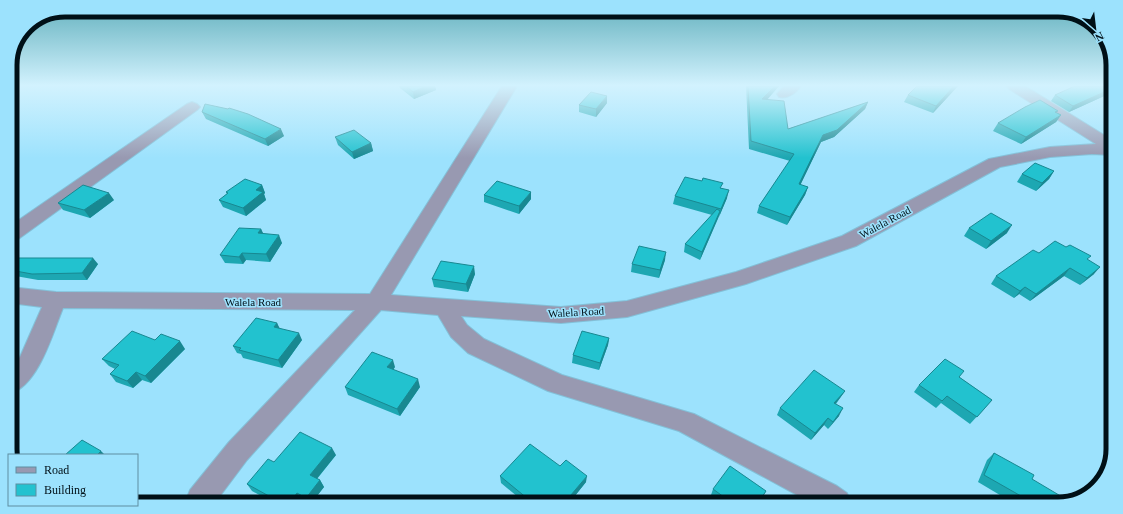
<svg xmlns="http://www.w3.org/2000/svg" width="1123" height="514" font-family="'Times New Roman',serif">
  <style>
    .lines { fill: none; stroke-linecap: round; stroke-linejoin: round }
    .minor-casing { stroke: #83c0d8; stroke-width: 2 }
    .minor { fill: #9899b1; fill-rule: evenodd }
    .wall { fill: #1da7b2 }
    .shaded-wall { fill: #188891 }
    .building { fill: #22c2cf; stroke: #188891 }
    .labels { text-anchor: middle; stroke-width: 3; stroke-linejoin: round; paint-order: stroke }
    .street-label { font-size: 11px; fill: #001017; stroke: #9ce2fd }
    .rim { fill: none; stroke: #001017; stroke-width: 5 }
  </style>
  <rect width="100%" height="100%" fill="#9ce2fd"/>
  <g class="lines">
    <!-- minor casing -->
    <g class="minor-casing">
      <path id="minor" d="M 502,86 L 517,86 L 391,295 L 561,307 L 627,301 L 736,272 L 842,236 L 989,159 L 1050,147 L 1096,144 L 1009,89 L 1007,86 L 1025,86 L 1112,140 L 1112,155 L 1092,154 L 1050,157 L 1000,167 L 856,246 L 746,284 L 627,317 L 561,323 L 461,316 L 467,325 L 484,339 L 562,375 L 694,414 L 837,486 L 847,493 L 851,503 L 812,503 L 679,431 L 548,391 L 468,353 L 451,337 L 438,315 L 381,310 L 247,460 L 217,500 L 186,500 L 190,490 L 229,442 L 355,310 L 63,308 C 52,335 39,384 10,394 L 10,368 L 20,357 L 42,307 L 10,303 L 10,287 L 56,292 L 370,294 Z
        M 784,86 L 801,86 C 795,94 788,99 779,97 L 777,94 Z
        M 192,102 L 197,104 L 200,107 L 197,110 L 17,240 L 10,242 L 10,226 L 187,104 Z"/>
    </g>
    <!-- minor -->
    <use href="#minor" class="minor"/>
  </g>
  <!-- wall -->
  <path class="wall" d="M 399,86 L 435,86 L 436,90 L 414,99 L 400,88 Z
    M 746,86 L 779,86 L 767,100 L 788,129 L 868,102 L 865,109 L 834,137 L 821,142 L 800,185 L 808,187 L 805,195 L 787,225 L 757,213 L 759,206 L 790,161 L 749,149 Z
    M 958,86 L 933,113 L 904,102 L 908,95 Z
    M 1113,86 L 1113,92 L 1069,112 L 1051,101 L 1055,95 Z
    M 607,103 L 596,117 L 579,112 L 579,105 Z
    M 202,112 L 284,136 L 268,146 L 206,119 Z
    M 1057,113 L 1061,115 L 1056,122 L 1021,144 L 993,131 L 998,123 Z
    M 335,137 L 371,143 L 373,151 L 354,159 L 338,145 Z
    M 1054,171 L 1049,179 L 1036,191 L 1017,182 L 1022,174 Z
    M 262,185 L 265,193 L 264,194 L 266,200 L 246,216 L 223,207 L 219,200 L 227,194 L 226,192 Z
    M 722,188 L 727,198 L 700,260 L 684,252 L 685,244 L 712,215 L 673,204 L 675,196 Z
    M 484,195 L 531,199 L 519,214 L 484,202 Z
    M 114,200 L 90,218 L 63,210 L 58,203 Z
    M 969,228 L 1007,233 L 986,249 L 964,236 Z
    M 261,229 L 263,234 L 282,243 L 270,262 L 246,260 L 243,264 L 225,263 L 220,255 Z
    M 1039,253 L 1088,260 L 1094,274 L 1080,285 L 1064,276 L 1030,301 L 1019,294 L 1014,298 L 991,284 L 996,276 Z
    M 10,258 L 98,264 L 87,280 L 38,280 L 10,275 Z
    M 665,260 L 659,278 L 631,272 L 632,264 Z
    M 475,274 L 468,292 L 434,287 L 432,279 Z
    M 277,323 L 279,328 L 302,340 L 282,368 L 243,358 L 241,354 L 237,353 L 233,346 Z
    M 609,338 L 608,345 L 599,370 L 572,363 L 573,355 Z
    M 155,340 L 185,349 L 151,383 L 142,380 L 133,388 L 116,382 L 110,374 L 115,369 L 109,366 L 102,359 Z
    M 395,367 L 393,370 L 420,387 L 400,416 L 348,395 L 345,387 Z
    M 959,377 L 992,400 L 970,424 L 941,403 L 936,408 L 914,392 L 919,385 Z
    M 845,391 L 840,398 L 836,404 L 839,416 L 828,429 L 824,425 L 811,440 L 777,415 L 780,408 Z
    M 994,453 L 1032,479 L 1058,504 L 1015,504 L 978,482 L 987,460 Z
    M 336,455 L 317,479 L 320,480 L 324,487 L 313,501 L 302,501 L 301,500 L 301,501 L 270,501 L 252,491 L 247,484 L 274,462 Z
    M 560,466 L 586,482 L 570,502 L 524,502 L 501,483 L 500,476 Z
    M 713,489 L 766,491 L 759,503 L 720,503 L 711,495 Z"/>
  <!-- shaded-wall -->
  <path class="shaded-wall" d="M 426,86 L 435,86 L 436,90 L 414,99 L 413,92 Z
    M 775,86 L 779,86 L 761,106 L 762,99 Z
    M 954,86 L 958,86 L 933,113 L 936,106 Z
    M 1113,88 L 1113,92 L 1069,112 L 1073,106 Z
    M 607,96 L 607,103 L 596,117 L 596,109 Z
    M 868,102 L 865,109 L 834,137 L 821,142 L 797,192 L 799,184 L 823,135 Z
    M 1061,115 L 1056,122 L 1021,144 L 1026,137 Z
    M 281,129 L 284,136 L 268,146 L 265,139 Z
    M 371,143 L 373,151 L 354,159 L 352,152 Z
    M 1054,171 L 1049,179 L 1036,191 L 1042,183 Z
    M 262,185 L 265,193 L 264,194 L 266,200 L 246,216 L 243,208 L 256,190 Z
    M 808,187 L 805,195 L 787,225 L 790,217 Z
    M 729,190 L 727,198 L 719,217 L 721,209 Z
    M 531,192 L 531,199 L 519,214 L 519,206 Z
    M 109,193 L 114,200 L 90,218 L 84,210 Z
    M 720,211 L 718,218 L 700,260 L 702,252 Z
    M 1012,225 L 1007,233 L 986,249 L 991,241 Z
    M 261,229 L 265,237 L 258,233 Z
    M 279,235 L 282,243 L 270,262 L 266,254 Z
    M 666,252 L 665,260 L 659,278 L 660,270 Z
    M 242,253 L 246,260 L 243,264 L 239,257 Z
    M 93,258 L 98,264 L 87,280 L 82,273 Z
    M 474,266 L 475,274 L 468,292 L 466,284 Z
    M 1100,267 L 1094,274 L 1080,285 L 1087,278 Z
    M 1070,268 L 1064,276 L 1030,301 L 1036,294 Z
    M 1025,287 L 1019,294 L 1014,298 L 1020,291 Z
    M 277,323 L 281,331 L 274,327 Z
    M 299,333 L 302,340 L 282,368 L 278,360 Z
    M 609,338 L 608,345 L 599,370 L 600,363 Z
    M 180,341 L 185,349 L 151,383 L 145,376 Z
    M 393,360 L 395,367 L 389,375 L 387,367 Z
    M 136,372 L 142,380 L 133,388 L 127,381 Z
    M 418,379 L 420,387 L 400,416 L 397,409 Z
    M 845,391 L 840,398 L 830,410 L 834,403 Z
    M 843,408 L 839,416 L 828,429 Z
    M 828,418 L 824,425 L 811,440 L 815,433 Z
    M 332,448 L 336,455 L 314,482 L 310,475 Z
    M 101,451 L 105,455 L 97,455 Z
    M 587,476 L 586,482 L 570,502 L 565,502 Z
    M 320,480 L 324,487 L 313,501 L 307,501 L 306,498 Z
    M 766,491 L 759,503 L 758,503 Z
    M 297,493 L 301,500 L 301,501 L 291,501 Z"/>
  <!-- building -->
  <path class="building" d="M 406,86 L 426,86 L 413,92 Z
    M 748,86 L 775,86 L 762,99 L 784,101 L 788,129 L 868,102 L 837,130 L 823,135 L 799,184 L 808,187 L 790,217 L 759,206 L 794,154 L 751,141 Z
    M 917,86 L 954,86 L 936,106 L 908,95 Z
    M 1075,86 L 1113,86 L 1113,88 L 1073,106 L 1055,95 Z
    M 591,92 L 607,96 L 596,109 L 579,105 Z
    M 1040,100 L 1058,111 L 1055,112 L 1061,115 L 1026,137 L 998,123 L 1025,107 Z
    M 205,104 L 228,109 L 229,108 L 248,114 L 281,129 L 265,139 L 202,112 Z
    M 354,130 L 371,143 L 352,152 L 335,137 Z
    M 1035,163 L 1054,171 L 1042,183 L 1022,174 Z
    M 685,177 L 702,181 L 703,178 L 723,183 L 720,188 L 729,190 L 721,209 L 675,196 Z
    M 245,179 L 262,185 L 256,190 L 263,192 L 243,208 L 219,200 L 228,193 L 226,192 Z
    M 497,181 L 531,192 L 519,206 L 484,195 Z
    M 83,185 L 109,193 L 84,210 L 58,203 Z
    M 717,209 L 720,211 L 702,252 L 685,244 Z
    M 991,213 L 1012,225 L 991,241 L 969,228 Z
    M 239,228 L 261,229 L 258,233 L 279,235 L 266,254 L 242,253 L 239,257 L 220,255 Z
    M 1055,241 L 1066,247 L 1070,245 L 1091,256 L 1087,259 L 1100,267 L 1087,278 L 1070,268 L 1036,294 L 1025,287 L 1020,291 L 996,276 L 1033,250 L 1039,253 Z
    M 639,246 L 666,252 L 660,270 L 632,264 Z
    M 10,258 L 93,258 L 82,273 L 32,274 L 10,270 Z
    M 441,261 L 474,266 L 466,284 L 432,279 Z
    M 256,318 L 277,323 L 274,327 L 299,333 L 278,360 L 239,350 L 241,348 L 233,346 Z
    M 132,331 L 155,340 L 161,334 L 180,341 L 145,376 L 136,372 L 127,381 L 110,374 L 119,365 L 102,359 Z
    M 582,331 L 609,338 L 600,363 L 573,355 Z
    M 372,352 L 393,360 L 387,367 L 418,379 L 397,409 L 345,387 Z
    M 945,359 L 964,371 L 959,377 L 992,400 L 977,417 L 947,396 L 942,401 L 919,385 Z
    M 814,370 L 845,391 L 834,403 L 843,408 L 833,422 L 828,418 L 815,433 L 780,408 Z
    M 300,432 L 332,448 L 310,475 L 320,480 L 306,498 L 297,493 L 291,501 L 278,501 L 247,484 L 268,459 L 274,462 Z
    M 82,440 L 101,451 L 97,455 L 65,455 Z
    M 530,444 L 560,466 L 566,460 L 587,476 L 565,502 L 526,502 L 528,499 L 500,476 Z
    M 994,453 L 1034,475 L 1032,479 L 1069,501 L 1058,504 L 1035,504 L 984,475 Z
    M 730,466 L 766,491 L 758,503 L 732,503 L 713,489 Z"/>
  <!-- sky -->
  <linearGradient id="sky" x2="0" y2="1"><stop stop-color="#60afbc"/><stop offset="0.54" stop-color="#d2f2fe"/><stop offset="1" stop-color="#d2f2fe" stop-opacity="0"/></linearGradient>
  <rect width="1123" height="158" fill="url(#sky)"/>
  <g class="labels">
    <!-- street labels -->
    <g class="street-label">
      <text transform="translate(885 222) rotate(-28)" y="4">Walela Road</text>
      <text x="253" y="306">Walela Road</text>
      <text transform="translate(576 312) rotate(-3)" y="4">Walela Road</text>
    </g>
  </g>
  <!-- crop -->
  <path d="M0 0H1123V514H0ZM65 17H1058A48 48 0 0 1 1106 65V449A48 48 0 0 1 1058 497H65A48 48 0 0 1 17 449V65A48 48 0 0 1 65 17Z" fill="#9ce2fd" fill-rule="evenodd"/>
  <path class="rim" d="M65 17H1058A48 48 0 0 1 1106 65V449A48 48 0 0 1 1058 497H65A48 48 0 0 1 17 449V65A48 48 0 0 1 65 17Z"/>
  <!-- legend -->
  <rect x="8" y="454" width="130" height="52" fill="#9ce2fd" stroke="#5e8ea1"/>
  <rect x="16" y="467" width="20" height="6" fill="#9899b1" stroke="#5e8ea1"/>
  <text x="44" y="474" font-size="12" fill="#001017">Road</text>
  <rect x="16" y="484" width="20" height="12" fill="#22c2cf" stroke="#5e8ea1"/>
  <text x="44" y="494" font-size="12" fill="#001017">Building</text>
  <!-- north arrow -->
  <g transform="translate(1095 28) rotate(152)" stroke="#9ce2fd" stroke-width="3" paint-order="stroke">
  <path d="M0-3L7 15L0 10L-7 15Z" fill="#001017"/>
  <text y="-6" font-size="11" font-weight="bold" text-anchor="middle" fill="#001017">N</text>
  </g>
</svg>
